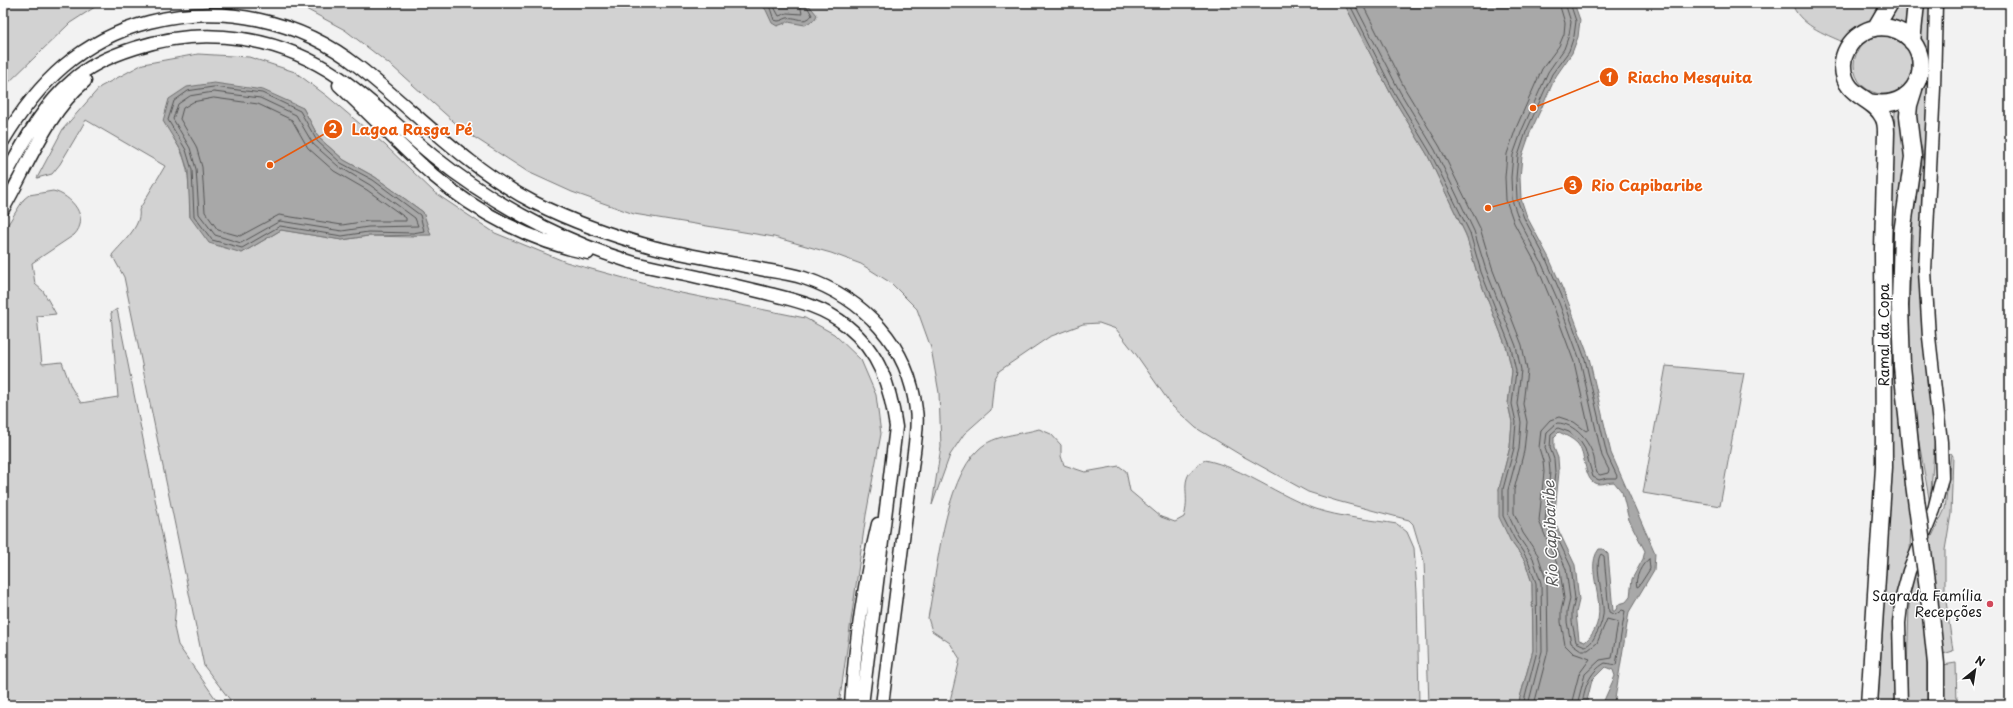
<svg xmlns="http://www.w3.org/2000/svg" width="2013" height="708" font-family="'Playpen Sans',sans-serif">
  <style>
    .green { fill: #d2d2d2; stroke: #777; fill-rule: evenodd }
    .water { fill: #a8a8a8; stroke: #707070; fill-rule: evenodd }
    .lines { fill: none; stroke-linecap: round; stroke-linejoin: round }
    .shore { stroke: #545454; stroke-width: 1 }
    .minor-casing { stroke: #1c1c1c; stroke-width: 15 }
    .major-casing { stroke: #1c1c1c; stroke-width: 19 }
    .minor { stroke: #fff; stroke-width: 12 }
    .major { stroke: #fff; stroke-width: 16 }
    .major-bridge-casing { stroke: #1c1c1c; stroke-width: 19; stroke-linecap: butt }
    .major-bridge { stroke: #fff; stroke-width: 16 }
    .poi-dot { fill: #d1495b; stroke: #fff; stroke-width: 1.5 }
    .labels { text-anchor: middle; stroke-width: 3; stroke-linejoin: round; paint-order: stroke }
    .street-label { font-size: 14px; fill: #1c1c1c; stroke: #fff }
    .poi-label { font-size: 14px; fill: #1c1c1c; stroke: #fff; text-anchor: end }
    .water-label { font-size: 15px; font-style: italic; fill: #5b5b5b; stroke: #fff }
    .leader { fill: none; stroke: #e8590c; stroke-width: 1.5 }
    .callout-dot { fill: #e8590c; stroke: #fff; stroke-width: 1.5 }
    .mark-label { font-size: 12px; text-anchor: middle; font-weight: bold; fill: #fff }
    .callout-label { font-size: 15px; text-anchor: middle; font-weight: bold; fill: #e8590c; stroke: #fff; stroke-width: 3; stroke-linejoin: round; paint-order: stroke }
  </style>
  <rect width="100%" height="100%" fill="#f2f2f2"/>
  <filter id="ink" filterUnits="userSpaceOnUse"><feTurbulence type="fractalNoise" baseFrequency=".025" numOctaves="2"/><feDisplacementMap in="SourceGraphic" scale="8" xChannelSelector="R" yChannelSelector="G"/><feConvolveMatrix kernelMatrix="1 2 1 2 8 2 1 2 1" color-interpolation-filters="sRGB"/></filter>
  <g filter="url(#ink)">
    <!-- green -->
    <path class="green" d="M 3,3 L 101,3 L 70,23 L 4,87 Z
      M 289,3 L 1344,3 L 1392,96 L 1427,154 L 1466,235 L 1477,273 L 1507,349 L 1512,371 L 1508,404 L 1512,422 L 1510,447 L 1499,489 L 1510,540 L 1525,561 L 1532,583 L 1533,650 L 1518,705 L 1429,705 L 1424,561 L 1413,524 L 1409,520 L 1337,501 L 1308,492 L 1239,454 L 1196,428 L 1172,406 L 1135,353 L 1116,329 L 1099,323 L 1083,324 L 1049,337 L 999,371 L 994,380 L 991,410 L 964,434 L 950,455 L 932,505 L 941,447 L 939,393 L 931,348 L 917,309 L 891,283 L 861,264 L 831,253 L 774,237 L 634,214 L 572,192 L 528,172 L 463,130 L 393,67 L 345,30 L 306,9 Z
      M 1792,3 L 1885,3 L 1878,17 L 1870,20 L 1843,42 C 1825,34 1798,24 1792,3 Z
      M 1900,3 L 1907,3 L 1905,26 L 1889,19 Z
      M 1920,3 L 1933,3 L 1926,177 L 1936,421 L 1929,519 L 1929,498 L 1911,398 L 1909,315 L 1913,217 L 1923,154 L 1915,123 L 1916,40 Z
      M1854 65a29 29 0 1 1 58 0a29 29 0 1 1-58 0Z
      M 198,54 L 249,57 L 295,72 L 327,96 L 385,145 L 435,193 L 495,233 L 566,262 L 671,291 L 805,318 L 834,334 L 861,360 L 876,395 L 881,434 L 866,515 L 839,705 L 234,705 L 204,666 L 124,277 L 112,255 C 122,243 142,226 139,210 L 165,166 L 86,120 L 60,164 L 52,174 L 37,178 L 63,129 L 100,87 L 143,64 ZM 303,108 L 319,138 L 344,160 L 375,177 L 423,212 L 413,237 L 368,236 L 342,240 L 281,230 L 242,253 L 190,217 C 189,188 191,164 174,139 Z
      M 1899,108 L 1907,141 L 1902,192 L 1911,512 L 1910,557 L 1895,610 L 1894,705 L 1878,705 L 1887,545 L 1892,394 L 1891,195 L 1895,112 Z
      M 53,191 C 71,195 91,218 74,235 L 32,263 L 35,284 L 43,291 L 56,314 L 37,316 L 42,364 L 62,362 L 71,387 L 81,403 L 118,397 L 111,313 L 117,309 L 176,604 L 174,627 L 178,645 L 220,705 L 13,705 L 3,702 L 3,232 L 24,199 L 29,195 Z
      M 1666,366 L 1744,373 L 1720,506 L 1643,493 Z
      M 1039,429 L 1051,434 L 1061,445 L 1061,456 L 1064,465 L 1085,472 L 1119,466 L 1126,471 L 1130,491 L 1161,517 L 1175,522 L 1184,517 C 1192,490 1174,478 1205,460 C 1244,468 1278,496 1316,509 C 1338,517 1373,520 1397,524 L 1407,532 L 1414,548 L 1417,592 L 1419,705 L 949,705 L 960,659 L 950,643 L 932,631 L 928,618 C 937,572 944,481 979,449 C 995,434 1019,435 1039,429 Z
      M 1951,453 L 1953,456 L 1951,514 L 1945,550 L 1945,594 L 1953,651 L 1940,655 L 1936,589 L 1927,584 L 1927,705 L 1906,705 L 1909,607 L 1913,576 L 1945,509 Z
      M 1956,663 L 1957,705 L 1943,705 L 1943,665 Z"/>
    <!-- water -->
    <path class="water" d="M 760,3 L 807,3 L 817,15 L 815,19 L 805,25 L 788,22 L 777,26 L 772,23 L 766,10 Z
      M 1344,3 L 1574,3 L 1580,20 L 1578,37 L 1572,53 L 1556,76 L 1530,133 L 1522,156 L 1520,178 L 1521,199 L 1527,217 L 1549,258 L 1567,299 L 1589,358 L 1611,453 L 1655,553 L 1654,570 L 1629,612 L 1614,705 L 1602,705 L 1615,676 L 1613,670 L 1605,667 L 1592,680 L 1586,705 L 1518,705 L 1533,650 L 1532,583 L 1525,561 L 1510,540 L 1499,517 L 1499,489 L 1510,447 L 1512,422 L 1508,404 L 1512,371 L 1507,349 L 1477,273 L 1466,235 L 1427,154 L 1392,96 ZM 1559,432 C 1565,435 1572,438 1577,443 C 1587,454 1583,484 1599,484 C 1604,484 1609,482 1614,482 L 1622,492 L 1629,520 L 1645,551 L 1643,559 L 1632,579 L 1630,597 L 1626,602 L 1619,604 L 1615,611 L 1613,611 L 1608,554 L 1603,549 L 1599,549 C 1581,572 1617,614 1585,642 L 1579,640 L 1576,613 L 1579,600 L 1575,565 L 1554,521 L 1559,472 L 1558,458 L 1554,448 L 1554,437 Z
      M 214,83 L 263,90 L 303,108 L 319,138 L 344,160 L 375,177 L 423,212 L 431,235 L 368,236 L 342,240 L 281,230 L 242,253 L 209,243 L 190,217 L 188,171 L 182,152 L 163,121 L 169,99 L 187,87 Z"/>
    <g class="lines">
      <!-- shore -->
      <path class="shore" d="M 764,3 L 770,8 L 774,20 L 778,21 C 781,21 784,19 787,18 C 797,16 805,25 812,15 L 805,3
        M 772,3 L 779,16 L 787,13 L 802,14 L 800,3
        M 1349,3 L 1395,94 L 1430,152 L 1470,233 L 1481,272 L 1511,348 L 1516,371 L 1512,404 L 1516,422 L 1514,448 L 1503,489 L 1503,516 L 1514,538 L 1528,560 L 1536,583 L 1537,651 L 1523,705
        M 1354,3 L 1400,92 L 1435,150 L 1474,231 L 1486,270 L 1516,346 L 1521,370 L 1517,404 L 1521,422 L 1519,449 L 1508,490 L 1508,514 L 1518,536 L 1533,558 L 1541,583 L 1542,651 L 1528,705
        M 1362,3 L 1405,89 L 1440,147 L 1480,228 L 1492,268 L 1522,345 L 1527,370 L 1523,404 L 1527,422 L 1524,451 L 1514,490 L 1514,513 L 1523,533 L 1538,555 L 1547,583 L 1548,651 L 1534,705
        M 1559,3 L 1565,23 L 1564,34 L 1559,46 L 1542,69 L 1516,128 L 1507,154 L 1505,177 L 1506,200 L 1514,223 L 1536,264 L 1553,305 L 1574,362 L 1589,429 L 1586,431 L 1574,422 L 1559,417 L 1550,420 L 1541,430 L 1539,448 L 1543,461 L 1544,472 L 1539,521 L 1560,571 L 1564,598 L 1561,611 L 1561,622 L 1565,645 L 1573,653 L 1590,659 L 1579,674 L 1571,705
        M 1565,3 L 1571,22 L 1569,35 L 1564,49 L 1548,72 L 1522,130 L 1513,155 L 1511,177 L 1512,200 L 1519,220 L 1541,262 L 1559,303 L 1580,360 L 1602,456 L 1609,470 L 1608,473 L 1600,475 L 1597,473 C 1595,468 1595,463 1594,458 C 1590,442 1575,423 1557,423 L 1547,432 L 1545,448 L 1549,460 L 1550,472 L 1545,522 L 1566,569 L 1570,599 L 1567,612 L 1567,622 L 1571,643 L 1581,650 L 1588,650 L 1597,643 L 1607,619 L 1618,622 L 1612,658 L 1600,660 L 1585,674 L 1577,705
        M 1570,3 L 1576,21 L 1574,36 L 1569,51 L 1552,74 L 1526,132 L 1518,156 L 1516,178 L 1517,199 L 1524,218 L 1546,259 L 1564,301 L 1585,359 L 1607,455 L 1617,476 L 1616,478 L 1607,478 L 1599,480 L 1593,477 L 1585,449 L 1580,441 L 1569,432 L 1558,428 L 1551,434 L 1550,448 L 1554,459 L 1555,472 L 1550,522 L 1571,567 L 1575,599 L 1572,612 L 1572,622 L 1576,642 L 1585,646 C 1590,645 1593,640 1595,636 C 1599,630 1602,622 1603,615 C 1605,601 1593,564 1601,554 L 1604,556 L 1609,612 L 1615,615 L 1622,610 L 1625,611 L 1616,665 L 1605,663 C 1589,672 1584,689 1582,705
        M 214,87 L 262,93 L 300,111 L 317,141 L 341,163 L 373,180 L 420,215 L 424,231 L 413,233 L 368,232 L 342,236 L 280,226 L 242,248 L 212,240 L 194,216 L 192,170 L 186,150 L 168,120 L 174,101 L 188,91 Z
        M 214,92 L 260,98 L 296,115 L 313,144 L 338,166 L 370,185 L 415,218 L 418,226 L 368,227 L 342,231 L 280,221 L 241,243 L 215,235 L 199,214 L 196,169 L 190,148 L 173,119 L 178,104 L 190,96 Z
        M 214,98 L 258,104 L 292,120 L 308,148 L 334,171 L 367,190 L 406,218 L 406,221 L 368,221 L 342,225 L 279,215 L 240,236 L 218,230 L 205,212 L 202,167 L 196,146 L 180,119 L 183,108 L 193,102 Z
        M 1649,559 L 1650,569 L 1639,586 L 1637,587 C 1634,579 1642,563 1649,559 Z"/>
      <!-- minor casing -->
      <g class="minor-casing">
        <path id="minor" d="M 339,85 C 371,115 401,147 434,176 C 477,213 533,242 588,253
          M 3,141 C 38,82 81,40 149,22 C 222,3 300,20 359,67 C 418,114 467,168 535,203 C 573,222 613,236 653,247 C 690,256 728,262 765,270 C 778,272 792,274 804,278 C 864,298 909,346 916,410 C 918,421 916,433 915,444 L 882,705
          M 3,180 C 23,145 40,108 72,81 C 89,65 113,55 135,48 C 205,25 279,36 340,78 C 373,101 401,130 433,156 C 468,184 504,207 544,227 C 572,241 602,253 631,262 C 647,267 664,269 680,273 C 708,279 737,286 766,293 C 794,300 823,306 847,326 C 880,353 890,386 896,427 L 862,705
          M 3,209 C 28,166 46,114 85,81
          M 851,705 C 855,644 864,583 878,524
          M 1901,705 L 1899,623 L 1902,597 L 1909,571 L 1934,510 L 1942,478 L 1941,442 L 1929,337 L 1925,271 L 1934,88 L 1936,3"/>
      </g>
      <!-- major casing -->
      <g class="major-casing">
        <path id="major" d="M 1876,27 L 1890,3
          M 1912,42 L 1916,3
          M 1869,102 C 1926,115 1940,40 1890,28 C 1880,26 1869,28 1861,34 C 1850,41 1842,54 1843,67 C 1844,98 1873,96 1883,117 C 1886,122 1886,127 1886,132 L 1883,249 L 1884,467 L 1869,705
          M 1914,484 L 1902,366 L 1900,306 L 1902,233 L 1913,157 L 1908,116 L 1909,105 L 1914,89
          M 1929,596 L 1936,664 L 1936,705"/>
      </g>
      <!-- minor -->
      <use href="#minor" class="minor"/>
      <!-- major -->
      <use href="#major" class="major"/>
      <!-- major-bridge casing -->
      <g class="major-bridge-casing">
        <path id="major-bridge" d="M 1914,484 L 1929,596"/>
      </g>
      <!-- major-bridge -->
      <use href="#major-bridge" class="major-bridge"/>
    </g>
  </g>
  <!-- markers -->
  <circle class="poi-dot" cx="1990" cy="604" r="4"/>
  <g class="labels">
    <!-- street labels -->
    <g class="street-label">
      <text transform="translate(1884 335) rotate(-90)" y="5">Ramal da Copa</text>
    </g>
    <!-- poi labels -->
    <g class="poi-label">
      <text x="1982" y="601">Sagrada Família<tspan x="1982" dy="16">Recepções</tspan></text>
    </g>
    <!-- water labels -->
    <g class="water-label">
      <text transform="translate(1551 534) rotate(-92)" y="5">Rio Capibaribe</text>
    </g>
  </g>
  <!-- callouts -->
  <path class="leader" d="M1533 108L1609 77M270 165L333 129M1488 208L1573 185"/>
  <g class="callout-dot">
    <circle cx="1533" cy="108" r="4"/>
    <circle cx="270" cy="165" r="4"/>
    <circle cx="1488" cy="208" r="4"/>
    <circle cx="1609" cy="77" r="10"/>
    <circle cx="333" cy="129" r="10"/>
    <circle cx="1573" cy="185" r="10"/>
  </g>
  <g class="mark-label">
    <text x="1609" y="82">1</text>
    <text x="333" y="133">2</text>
    <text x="1573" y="190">3</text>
  </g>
  <g class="callout-label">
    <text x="1690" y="83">Riacho Mesquita</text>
    <text x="412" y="135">Lagoa Rasga Pé</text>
    <text x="1647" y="191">Rio Capibaribe</text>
  </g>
  <!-- margin -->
  <rect width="2013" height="708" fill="none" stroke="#fff" stroke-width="16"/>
  <rect x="8" y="8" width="1997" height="692" fill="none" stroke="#1c1c1c" stroke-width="1.5" filter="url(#ink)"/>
  <!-- north arrow -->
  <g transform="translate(1975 670) rotate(30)" stroke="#ffffff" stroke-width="3" paint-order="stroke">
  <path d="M0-3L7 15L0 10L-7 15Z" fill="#1c1c1c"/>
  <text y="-6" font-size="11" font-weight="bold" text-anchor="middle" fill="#1c1c1c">N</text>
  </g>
</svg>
